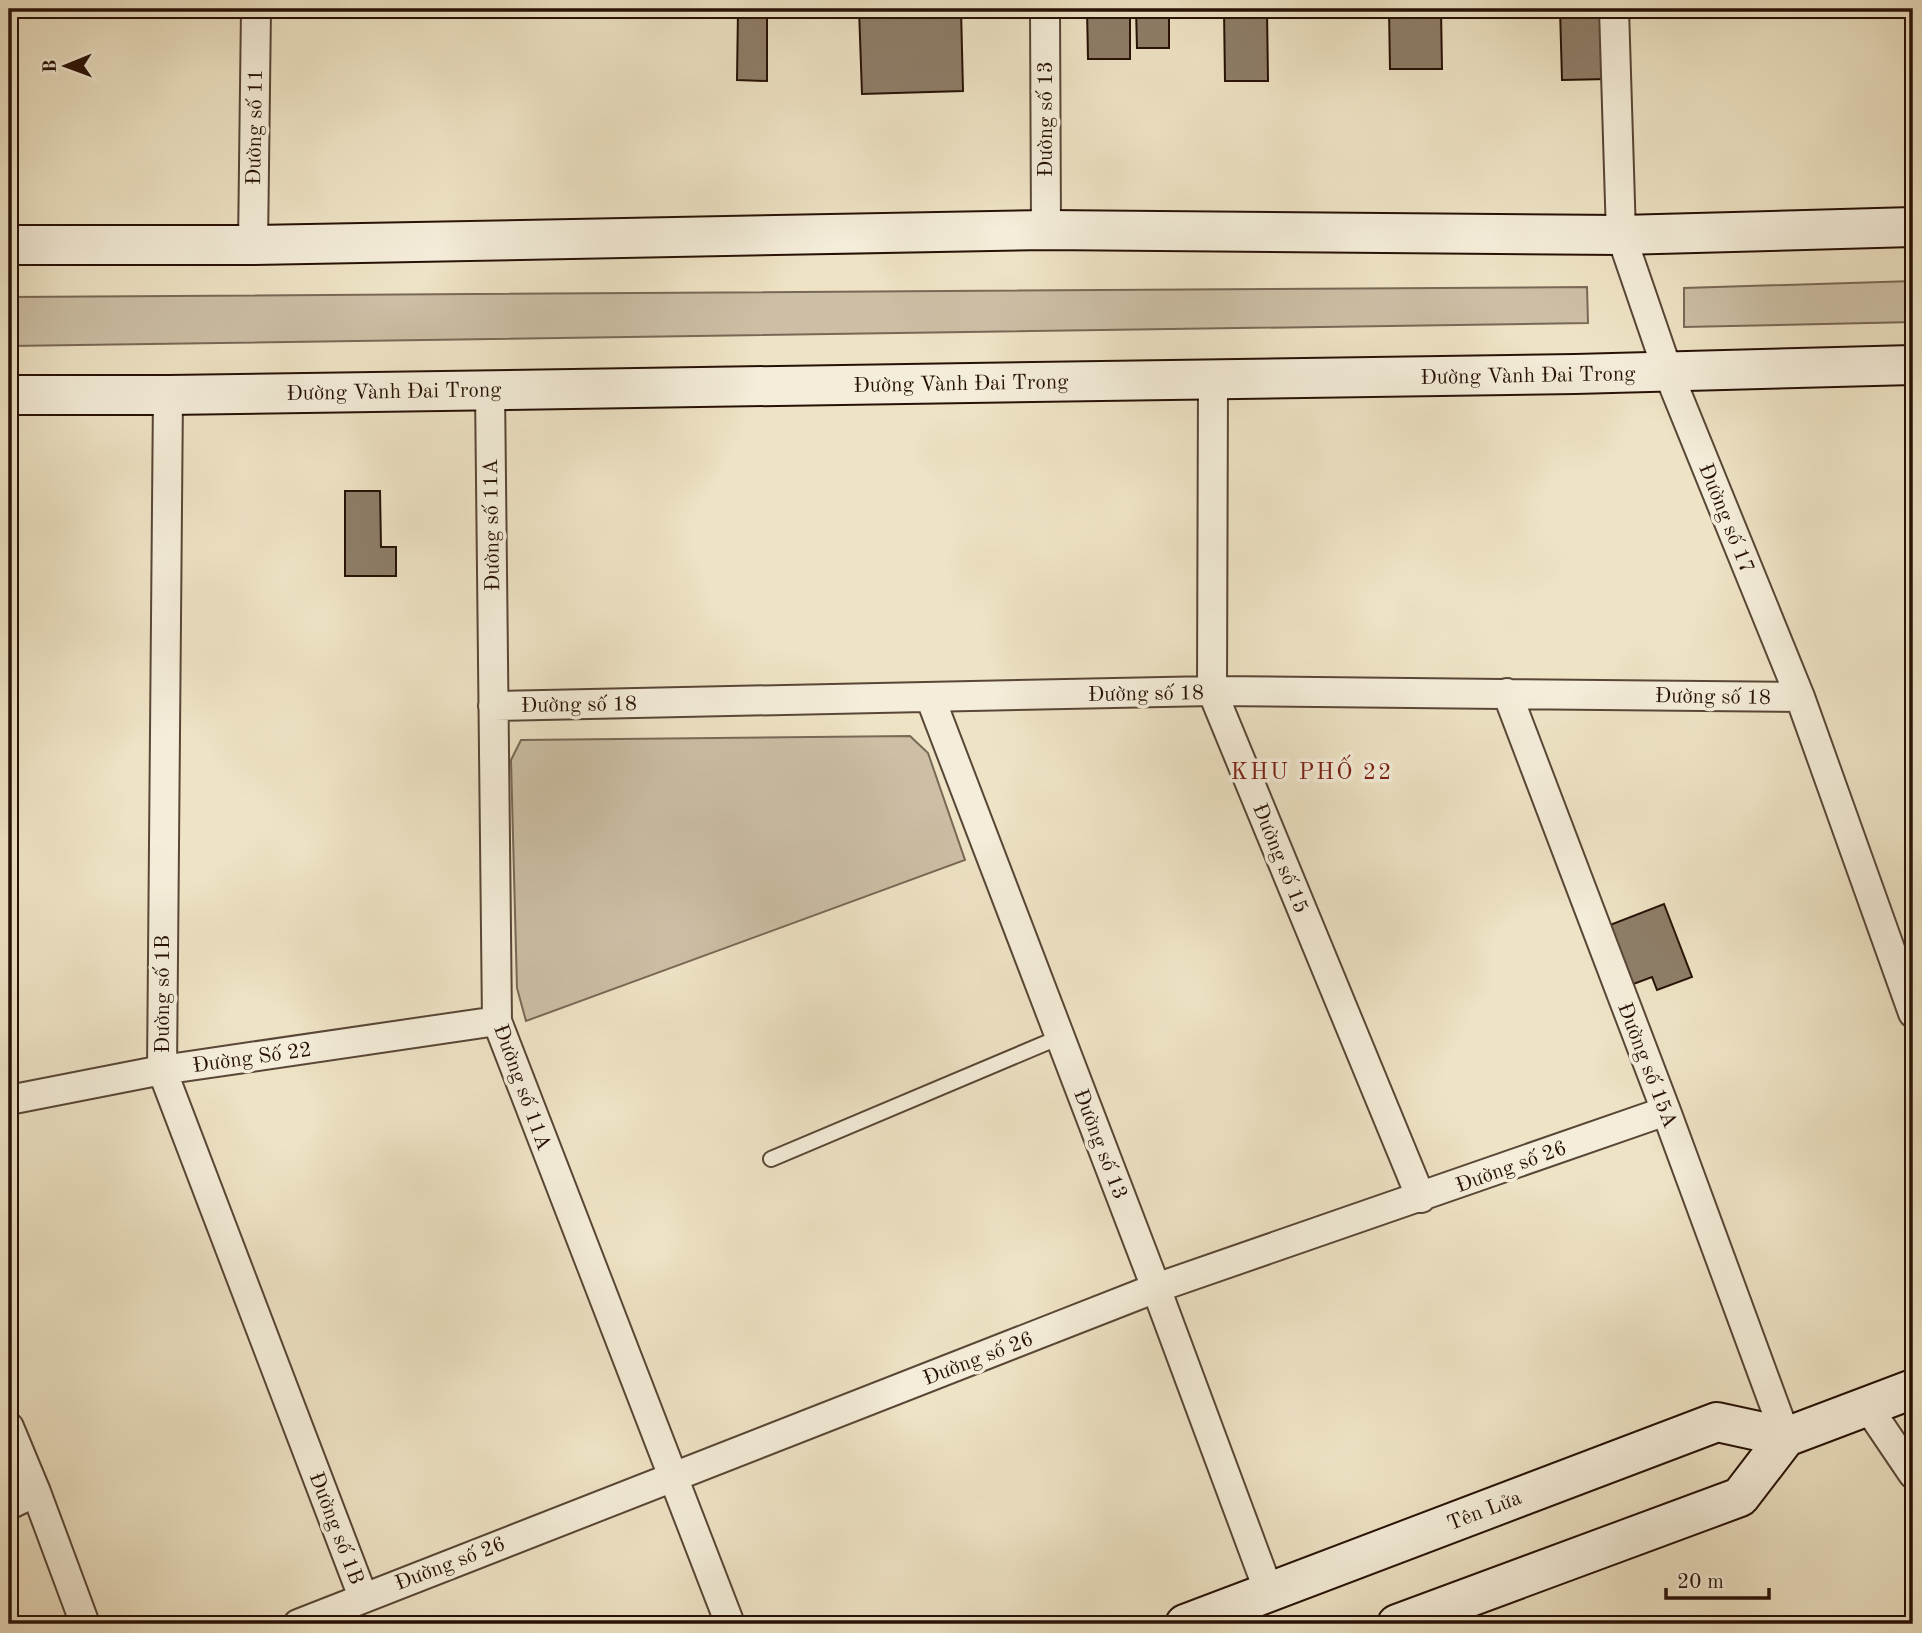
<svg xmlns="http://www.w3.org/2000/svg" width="1922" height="1633" font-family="'Old Standard TT',serif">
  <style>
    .green { fill: #ccbfa5; stroke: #7a6856; stroke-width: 2 }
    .building { fill: #8e7e69; stroke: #271106; stroke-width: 2 }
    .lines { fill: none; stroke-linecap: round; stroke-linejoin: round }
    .lane-casing { stroke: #594636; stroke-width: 18 }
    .street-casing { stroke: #594636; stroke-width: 32 }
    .secondary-casing { stroke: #271106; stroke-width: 42 }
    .lane { stroke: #f4edd9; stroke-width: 14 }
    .street { stroke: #f4edd9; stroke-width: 28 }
    .secondary { stroke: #f4edd9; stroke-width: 38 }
    .labels { text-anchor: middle; stroke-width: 7; stroke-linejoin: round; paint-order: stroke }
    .street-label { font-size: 21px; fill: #271106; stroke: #f4edd9 }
    .neighbourhood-label { font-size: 23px; letter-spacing: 2px; fill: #7a1f14; stroke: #f4edd9 }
  </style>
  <rect width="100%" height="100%" fill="#eee3c5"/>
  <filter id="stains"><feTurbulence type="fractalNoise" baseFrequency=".00286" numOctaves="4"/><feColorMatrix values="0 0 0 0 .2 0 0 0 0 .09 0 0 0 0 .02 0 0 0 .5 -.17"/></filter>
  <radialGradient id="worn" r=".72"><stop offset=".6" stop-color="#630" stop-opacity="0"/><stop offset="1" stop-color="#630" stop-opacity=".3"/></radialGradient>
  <!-- green -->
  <path class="green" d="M 1913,281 L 1913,322 L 1684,327 L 1684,288 Z
    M 1587,287 L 1588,323 L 9,346 L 9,297 Z
    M 910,736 L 928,753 L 965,860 L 526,1021 L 517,988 L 511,760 L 521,740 Z"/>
  <!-- building -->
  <path class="building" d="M 738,9 L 767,9 L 767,81 L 737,80 Z
    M 859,9 L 961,9 L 963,91 L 862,94 Z
    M 1087,9 L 1130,9 L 1130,59 L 1088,59 Z
    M 1136,9 L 1169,9 L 1169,48 L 1137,48 Z
    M 1224,9 L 1267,9 L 1268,81 L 1225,81 Z
    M 1389,9 L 1441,9 L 1442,69 L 1390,69 Z
    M 1560,9 L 1608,9 L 1609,79 L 1562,80 Z
    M 345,491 L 380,491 L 381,547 L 396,547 L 396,576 L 345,576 Z
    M 1664,904 L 1692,977 L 1657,990 L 1652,977 L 1620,989 L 1597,930 Z"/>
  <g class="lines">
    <!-- lane casing -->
    <g class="lane-casing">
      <path id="lane" d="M 771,1159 L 1060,1037"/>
    </g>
    <!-- street casing -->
    <g class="street-casing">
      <path id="street" d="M 1045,9 L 1046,230
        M 1614,9 L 1621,235 L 1668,372 L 1800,697 L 1913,1013
        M 253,245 L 256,9
        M 1213,379 L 1212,691 L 1421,1198
        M 490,390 L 497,1021 L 730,1624
        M 168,395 L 162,1070 L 363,1597
        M 1507,693 L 1666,1111 L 1786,1437
        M 930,697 L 1156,1288 L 1269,1592
        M 493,706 L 1212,691 L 1800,697
        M 9,1100 L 162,1070 L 497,1021
        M 1867,1406 L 1913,1474
        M 9,1427 L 36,1492 L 85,1624
        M 9,1505 L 36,1492
        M 298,1624 L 1156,1288 L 1666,1111"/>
    </g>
    <!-- secondary casing -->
    <g class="secondary-casing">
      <path id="secondary" d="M 9,245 L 253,245 L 1046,230 L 1621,235 L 1913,227
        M 9,395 L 168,395 L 1575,374 L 1913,365
        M 1185,1624 L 1717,1422 L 1786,1437
        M 1397,1624 L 1740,1497 L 1786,1437 L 1913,1389"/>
    </g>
    <!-- lane -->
    <use href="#lane" class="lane"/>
    <!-- street -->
    <use href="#street" class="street"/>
    <!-- secondary -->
    <use href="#secondary" class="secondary"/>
  </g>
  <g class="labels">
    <!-- street labels -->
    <g class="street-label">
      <text transform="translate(1045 119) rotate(-90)" y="7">Đường số 13</text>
      <text transform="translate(254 127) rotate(-89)" y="7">Đường số 11</text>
      <text transform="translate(1528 375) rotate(-1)" y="7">Đường Vành Đai Trong</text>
      <text transform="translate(961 383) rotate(-1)" y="7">Đường Vành Đai Trong</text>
      <text transform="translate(394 391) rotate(-1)" y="7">Đường Vành Đai Trong</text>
      <text transform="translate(1727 518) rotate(68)" y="7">Đường số 17</text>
      <text transform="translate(491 525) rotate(-91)" y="7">Đường số 11A</text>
      <text transform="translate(1146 693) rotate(-1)" y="7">Đường số 18</text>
      <text transform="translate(1713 696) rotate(1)" y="7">Đường số 18</text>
      <text transform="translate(579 704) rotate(-1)" y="7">Đường số 18</text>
      <text transform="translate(1281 858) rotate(68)" y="7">Đường số 15</text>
      <text transform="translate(162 994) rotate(-90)" y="7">Đường số 1B</text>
      <text transform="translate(252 1057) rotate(-8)" y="7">Đường Số 22</text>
      <text transform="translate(1648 1065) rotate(69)" y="7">Đường số 15A</text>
      <text transform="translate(523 1087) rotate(70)" y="7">Đường số 11A</text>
      <text transform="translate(1101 1144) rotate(69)" y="7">Đường số 13</text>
      <text transform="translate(1511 1166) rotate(-20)" y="7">Đường số 26</text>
      <text transform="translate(978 1358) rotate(-21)" y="7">Đường số 26</text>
      <text transform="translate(1484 1510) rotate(-21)" y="7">Tên Lửa</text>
      <text transform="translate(337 1528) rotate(69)" y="7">Đường số 1B</text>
      <text transform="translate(450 1563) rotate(-21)" y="7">Đường số 26</text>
    </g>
    <!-- neighbourhood labels -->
    <g class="neighbourhood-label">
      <text x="1312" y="779">KHU PHỐ 22</text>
    </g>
  </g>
  <!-- margin -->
  <rect width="1922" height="1633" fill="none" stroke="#eee3c5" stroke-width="35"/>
  <rect x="10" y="10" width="1901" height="1612" fill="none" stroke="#271106" stroke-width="3.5"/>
  <rect x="18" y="18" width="1887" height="1598" fill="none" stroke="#271106" stroke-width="2"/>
  <!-- north arrow -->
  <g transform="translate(66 66) rotate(269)" stroke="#f4edd9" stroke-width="5" paint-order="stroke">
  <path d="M0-5L12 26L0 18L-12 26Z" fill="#271106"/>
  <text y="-10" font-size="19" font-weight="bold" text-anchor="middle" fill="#271106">B</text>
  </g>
  <!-- scale -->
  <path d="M1666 1588v10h103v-10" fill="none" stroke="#271106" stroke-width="3.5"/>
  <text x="1677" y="1588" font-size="21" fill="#271106" stroke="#f4edd9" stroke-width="5" paint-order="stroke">20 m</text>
  <rect width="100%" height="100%" filter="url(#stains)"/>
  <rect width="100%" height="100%" fill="url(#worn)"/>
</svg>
